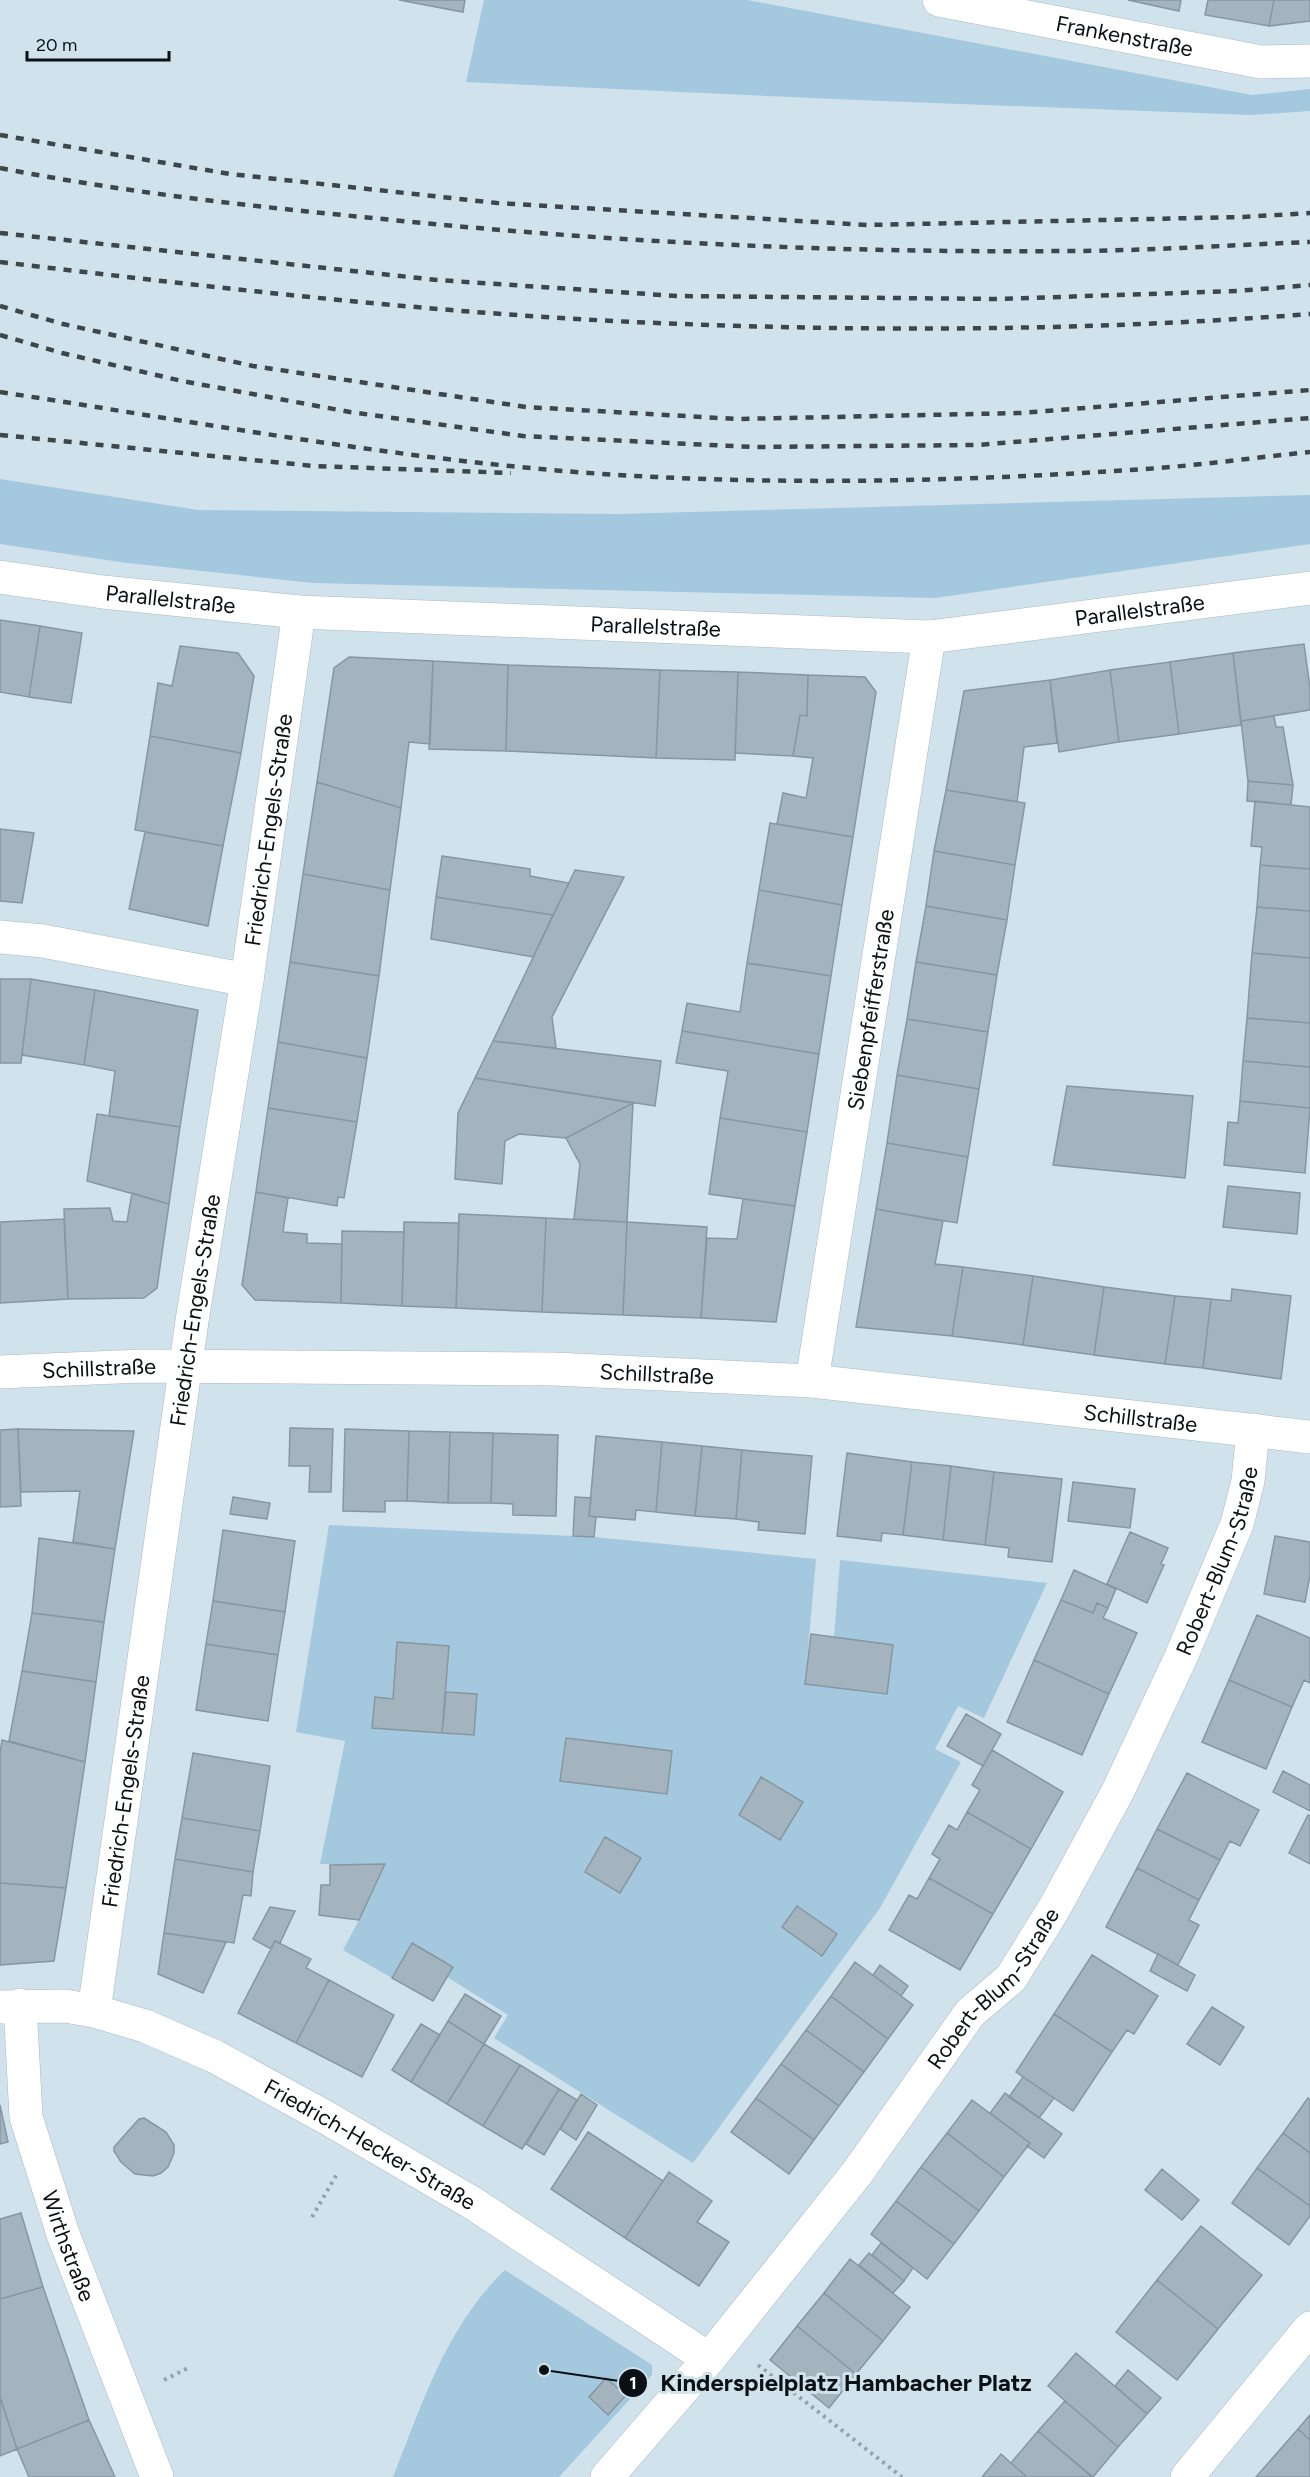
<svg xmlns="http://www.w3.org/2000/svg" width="1310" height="2477" font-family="Figtree,sans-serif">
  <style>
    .green { fill: #a4c8dd }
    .building { fill: #a3b4be; stroke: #8797a1; stroke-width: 1.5 }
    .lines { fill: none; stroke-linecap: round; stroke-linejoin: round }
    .street-casing { stroke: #a8b9c3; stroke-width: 34 }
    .path { stroke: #94a3ab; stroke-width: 4; stroke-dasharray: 3 4.5; stroke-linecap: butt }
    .street { stroke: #fff; stroke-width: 33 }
    .rail { stroke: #3d464b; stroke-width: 4.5; stroke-dasharray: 8 8; stroke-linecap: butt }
    .labels { text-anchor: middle; stroke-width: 6; stroke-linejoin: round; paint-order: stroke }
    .street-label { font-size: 22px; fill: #0a1014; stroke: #d0e2ec }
    .leader { fill: none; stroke: #0a1014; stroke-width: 2 }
    .callout-dot { fill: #0a1014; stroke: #d0e2ec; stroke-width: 2 }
    .mark-label { font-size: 18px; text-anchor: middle; font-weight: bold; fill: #fff }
    .callout-label { font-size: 24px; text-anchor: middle; font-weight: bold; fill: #0a1014; stroke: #d0e2ec; stroke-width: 6; stroke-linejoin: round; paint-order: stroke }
  </style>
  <rect width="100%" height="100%" fill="#d0e2ec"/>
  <!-- green -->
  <path class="green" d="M 484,0 L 747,0 L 1252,95 L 1310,89 L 1310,111 L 1251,115 L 857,100 L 466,82 Z
    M 0,479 L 198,510 L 619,514 L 1310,495 L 1310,544 L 935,598 L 313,583 L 127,563 L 0,544 Z
    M 329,1525 L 594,1537 L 816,1559 L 805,1684 L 887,1694 L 893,1645 L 834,1637 L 840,1560 L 1047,1583 L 984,1718 L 958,1706 L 935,1749 L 961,1762 L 880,1908 L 693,2163 L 494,2038 L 508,2015 L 447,1977 L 453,1966 L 412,1944 L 392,1978 L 343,1950 L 359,1920 L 385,1864 L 320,1864 L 345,1741 L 296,1732 Z
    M 505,2270 L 652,2365 L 652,2375 L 559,2477 L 393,2477 C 422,2404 447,2325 505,2270 Z"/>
  <!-- building -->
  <path class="building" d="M 399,0 L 465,0 L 463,12 Z
    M 1128,0 L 1181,0 L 1179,11 Z
    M 1208,0 L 1274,0 L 1269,26 L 1205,15 Z
    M 1274,0 L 1310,0 L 1310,21 L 1269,26 Z
    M 0,620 L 40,626 L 29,697 L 0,692 Z
    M 40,626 L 82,633 L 71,703 L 29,697 Z
    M 1304,644 L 1310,688 L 1310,710 L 1241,721 L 1233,653 Z
    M 180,646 L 238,653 L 254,676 L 241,753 L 150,736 L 158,683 L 172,686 Z
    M 1233,653 L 1241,725 L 1179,734 L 1170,662 Z
    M 349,657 L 433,661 L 430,744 L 409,742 L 401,808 L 317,782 L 334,668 Z
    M 433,661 L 508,665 L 506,751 L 429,749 Z
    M 1170,662 L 1179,734 L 1119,742 L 1110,670 Z
    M 508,665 L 660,670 L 656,758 L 506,751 Z
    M 660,670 L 738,672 L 735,760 L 656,758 Z
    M 1110,670 L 1119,742 L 1059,752 L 1050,680 Z
    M 738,672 L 808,675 L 807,716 L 800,715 L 793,756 L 735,753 Z
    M 808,675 L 865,677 L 876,692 L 853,837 L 777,824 L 783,793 L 806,798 L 813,758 L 793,756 L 800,715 L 807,716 Z
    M 1050,680 L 1057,743 L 1024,747 L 1017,802 L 946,790 L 964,691 Z
    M 1274,716 L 1276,727 L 1283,727 L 1293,785 L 1248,781 L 1241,721 Z
    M 150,736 L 241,753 L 223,846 L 135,830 Z
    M 1248,781 L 1293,785 L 1291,805 L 1247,801 Z
    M 317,782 L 401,808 L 390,890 L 303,874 Z
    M 946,790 L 1025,803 L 1015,865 L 934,851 Z
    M 1255,801 L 1310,807 L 1310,869 L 1260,865 L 1262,847 L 1251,846 Z
    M 770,823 L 853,837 L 842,905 L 759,890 Z
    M 0,829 L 34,833 L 22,903 L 0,901 Z
    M 145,832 L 223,846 L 208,926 L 129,909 Z
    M 934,851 L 1015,865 L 1007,920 L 926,906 Z
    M 442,856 L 530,869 L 530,876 L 569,883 L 553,915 L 436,897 Z
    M 1260,865 L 1310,869 L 1310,911 L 1257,907 Z
    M 575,870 L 624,877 L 552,1017 L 556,1048 L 493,1041 Z
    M 303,874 L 390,890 L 379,976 L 290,962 Z
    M 759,890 L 842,905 L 831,976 L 747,963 Z
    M 436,897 L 553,915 L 533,957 L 431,939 Z
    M 926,906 L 1007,920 L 997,975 L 916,962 Z
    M 1257,907 L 1310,911 L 1310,958 L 1252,953 Z
    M 1252,953 L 1310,958 L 1310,1023 L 1247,1018 Z
    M 290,962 L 379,976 L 367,1058 L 278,1042 Z
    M 916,962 L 997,975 L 988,1032 L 907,1019 Z
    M 747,963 L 831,976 L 819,1054 L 682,1031 L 687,1003 L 740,1012 Z
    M 0,979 L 31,979 L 21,1063 L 0,1063 Z
    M 31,979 L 95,990 L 84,1065 L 22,1055 Z
    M 95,990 L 198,1010 L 180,1127 L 109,1116 L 115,1071 L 84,1065 Z
    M 1247,1018 L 1310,1023 L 1310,1067 L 1243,1061 Z
    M 907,1019 L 988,1032 L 979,1089 L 897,1075 Z
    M 682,1031 L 819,1054 L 807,1132 L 720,1118 L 728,1071 L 676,1063 Z
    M 493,1041 L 661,1061 L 655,1106 L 475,1078 Z
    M 278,1042 L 367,1058 L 357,1122 L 268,1108 Z
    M 1243,1061 L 1310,1067 L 1310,1108 L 1240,1101 Z
    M 897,1075 L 979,1089 L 968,1157 L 887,1143 Z
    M 475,1078 L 633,1103 L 566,1138 L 519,1134 L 505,1141 L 502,1184 L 455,1179 L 458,1113 Z
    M 1067,1086 L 1193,1096 L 1185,1178 L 1053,1165 Z
    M 1240,1101 L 1310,1108 L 1305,1173 L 1224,1165 L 1228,1122 L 1238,1123 Z
    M 633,1103 L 627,1222 L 574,1219 L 580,1164 L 566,1138 Z
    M 268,1108 L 357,1122 L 344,1198 L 338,1197 L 337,1206 L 256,1192 Z
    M 97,1114 L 180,1127 L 169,1204 L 87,1181 Z
    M 720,1118 L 807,1132 L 795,1206 L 709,1194 Z
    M 887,1143 L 968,1157 L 957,1223 L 876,1209 Z
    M 1228,1186 L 1300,1193 L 1297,1234 L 1223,1227 Z
    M 256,1192 L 288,1198 L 283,1232 L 307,1234 L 307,1243 L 342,1244 L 341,1303 L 255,1300 L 242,1285 Z
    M 132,1193 L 169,1204 L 157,1288 L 144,1298 L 68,1299 L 64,1209 L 110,1208 L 113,1221 L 127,1222 Z
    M 743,1199 L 795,1206 L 776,1322 L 701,1318 L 707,1238 L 737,1239 Z
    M 876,1209 L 943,1221 L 935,1264 L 963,1267 L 952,1336 L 856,1327 Z
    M 459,1214 L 546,1218 L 542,1312 L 456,1308 Z
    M 546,1218 L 627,1222 L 623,1315 L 542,1312 Z
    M 64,1219 L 68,1299 L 0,1303 L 0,1222 Z
    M 404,1222 L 459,1223 L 456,1308 L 402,1306 Z
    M 627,1222 L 707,1227 L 701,1318 L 623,1315 Z
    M 342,1231 L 404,1232 L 402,1306 L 341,1303 Z
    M 963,1267 L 1033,1276 L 1023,1345 L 952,1336 Z
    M 1033,1276 L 1104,1287 L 1094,1355 L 1023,1345 Z
    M 1104,1287 L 1175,1296 L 1165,1364 L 1094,1355 Z
    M 1232,1289 L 1291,1296 L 1281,1379 L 1203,1368 L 1211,1299 L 1231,1301 Z
    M 1175,1296 L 1211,1299 L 1203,1368 L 1165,1364 Z
    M 290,1428 L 333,1429 L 331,1492 L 309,1492 L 310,1466 L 289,1466 Z
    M 18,1429 L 21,1506 L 0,1507 L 0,1430 Z
    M 18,1429 L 134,1431 L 115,1549 L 73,1542 L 80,1491 L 21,1492 Z
    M 345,1429 L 409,1431 L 407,1501 L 385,1501 L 385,1512 L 343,1511 Z
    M 409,1431 L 450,1432 L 448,1503 L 407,1501 Z
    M 450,1432 L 493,1433 L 491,1503 L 448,1503 Z
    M 493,1433 L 558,1435 L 556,1516 L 513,1515 L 513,1504 L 491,1503 Z
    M 596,1436 L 662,1442 L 656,1512 L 636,1510 L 635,1520 L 589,1516 Z
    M 662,1442 L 702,1446 L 695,1516 L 656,1512 Z
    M 702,1446 L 742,1450 L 736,1519 L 695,1516 Z
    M 742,1450 L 812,1456 L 805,1534 L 758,1530 L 759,1522 L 736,1519 Z
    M 847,1453 L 912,1462 L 903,1535 L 882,1533 L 881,1541 L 837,1536 Z
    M 912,1462 L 951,1466 L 943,1540 L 903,1535 Z
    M 951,1466 L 994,1472 L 985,1545 L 943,1540 Z
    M 994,1472 L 1062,1479 L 1052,1562 L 1008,1557 L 1009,1548 L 985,1545 Z
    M 1073,1482 L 1135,1489 L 1130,1528 L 1068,1521 Z
    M 233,1497 L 270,1503 L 267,1519 L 230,1514 Z
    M 575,1497 L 591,1498 L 589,1516 L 596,1517 L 594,1537 L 573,1536 Z
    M 223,1530 L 295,1541 L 285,1612 L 213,1601 Z
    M 1130,1532 L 1168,1548 L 1161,1564 L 1164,1565 L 1147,1603 L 1107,1584 Z
    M 1275,1536 L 1310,1542 L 1310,1575 L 1305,1602 L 1264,1594 Z
    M 39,1538 L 115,1549 L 104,1622 L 32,1613 Z
    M 1074,1570 L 1116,1589 L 1108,1608 L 1097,1603 L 1093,1613 L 1061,1600 Z
    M 1061,1600 L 1093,1613 L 1097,1603 L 1108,1608 L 1103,1618 L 1137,1633 L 1109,1694 L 1034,1660 Z
    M 213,1601 L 285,1612 L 278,1655 L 206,1644 Z
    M 32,1613 L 104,1622 L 96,1682 L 22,1671 Z
    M 1257,1615 L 1310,1638 L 1310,1683 L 1304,1680 L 1292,1707 L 1229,1680 Z
    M 811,1634 L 893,1645 L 887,1694 L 805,1684 Z
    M 397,1642 L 449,1646 L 442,1733 L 372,1728 L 375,1697 L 393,1699 Z
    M 206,1644 L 278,1655 L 268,1721 L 196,1710 Z
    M 1034,1660 L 1109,1694 L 1082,1755 L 1007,1722 Z
    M 22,1671 L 96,1682 L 85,1762 L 9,1741 Z
    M 1229,1680 L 1292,1707 L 1266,1769 L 1202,1742 Z
    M 446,1692 L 477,1694 L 474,1735 L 442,1733 Z
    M 966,1714 L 1001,1734 L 983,1766 L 947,1746 Z
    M 566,1738 L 672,1751 L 667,1794 L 560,1781 Z
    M 2,1740 L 85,1762 L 66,1888 L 0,1883 L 0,1753 Z
    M 992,1750 L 1063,1792 L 1031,1849 L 967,1812 L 980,1790 L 972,1785 Z
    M 193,1753 L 270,1766 L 260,1831 L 182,1818 Z
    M 1283,1771 L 1310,1785 L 1310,1811 L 1273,1792 Z
    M 1187,1773 L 1259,1810 L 1240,1846 L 1230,1841 L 1220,1860 L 1157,1829 Z
    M 761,1777 L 803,1802 L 780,1840 L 739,1815 Z
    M 967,1812 L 1031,1849 L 993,1914 L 929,1878 L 940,1859 L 932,1854 L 949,1825 L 957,1830 Z
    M 1308,1815 L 1310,1816 L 1310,1864 L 1289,1853 Z
    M 182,1818 L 260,1831 L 253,1872 L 175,1859 Z
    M 1157,1829 L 1220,1860 L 1199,1900 L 1137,1868 Z
    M 605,1837 L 641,1858 L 620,1893 L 585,1872 Z
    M 175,1859 L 253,1872 L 251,1896 L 243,1895 L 234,1943 L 164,1933 Z
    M 385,1864 L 359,1920 L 319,1915 L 321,1885 L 330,1885 L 330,1865 Z
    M 1137,1868 L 1199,1900 L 1189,1920 L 1199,1925 L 1178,1965 L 1106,1927 Z
    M 929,1878 L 993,1914 L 960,1970 L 889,1930 L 909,1895 L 917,1899 Z
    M 0,1883 L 66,1888 L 54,1961 L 0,1965 Z
    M 797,1906 L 837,1934 L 822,1956 L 782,1927 Z
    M 270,1907 L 295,1911 L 280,1943 L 275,1941 L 271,1949 L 253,1939 Z
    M 164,1933 L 226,1942 L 203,1993 L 158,1974 Z
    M 275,1941 L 311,1959 L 306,1968 L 329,1980 L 296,2043 L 238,2013 Z
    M 412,1943 L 453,1967 L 433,2001 L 392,1978 Z
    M 1158,1954 L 1195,1975 L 1187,1991 L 1150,1971 Z
    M 1092,1955 L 1158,1996 L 1134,2034 L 1127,2030 L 1112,2052 L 1054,2014 Z
    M 855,1962 L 913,2005 L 888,2039 L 831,1996 Z
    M 880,1965 L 908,1986 L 901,1996 L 873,1975 Z
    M 329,1980 L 394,2015 L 362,2077 L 296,2043 Z
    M 465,1994 L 501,2016 L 484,2044 L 448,2021 Z
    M 831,1996 L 888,2039 L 864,2072 L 806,2030 Z
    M 1212,2007 L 1244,2027 L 1220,2065 L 1187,2044 Z
    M 1054,2014 L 1112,2052 L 1073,2111 L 1016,2072 Z
    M 448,2021 L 484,2044 L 447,2104 L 411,2082 Z
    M 421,2024 L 440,2035 L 411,2082 L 392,2070 Z
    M 806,2030 L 864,2072 L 839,2106 L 781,2064 Z
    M 484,2044 L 520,2065 L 483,2126 L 447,2104 Z
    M 781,2064 L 839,2106 L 814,2140 L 756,2098 Z
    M 520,2065 L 559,2089 L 522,2149 L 483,2126 Z
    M 1023,2077 L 1054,2098 L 1039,2118 L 1009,2097 Z
    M 559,2089 L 577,2100 L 544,2155 L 526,2144 Z
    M 1005,2093 L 1062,2134 L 1044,2158 L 1027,2146 L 1030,2143 L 990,2113 Z
    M 581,2094 L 597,2105 L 576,2140 L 560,2129 Z
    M 756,2098 L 814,2140 L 789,2174 L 731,2132 Z
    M 1308,2098 L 1310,2100 L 1310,2153 L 1283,2133 Z
    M 972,2100 L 1030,2143 L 1004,2177 L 947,2133 Z
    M 0,2105 L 8,2142 L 0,2144 Z
    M 144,2118 L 166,2132 L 174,2145 L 174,2153 L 168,2167 L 161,2173 L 153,2176 L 135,2174 L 121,2162 L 114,2151 L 114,2147 L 139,2119 Z
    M 588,2132 L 663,2181 L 625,2238 L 551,2189 Z
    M 947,2133 L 1004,2177 L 979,2211 L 921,2167 Z
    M 1283,2133 L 1310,2153 L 1310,2206 L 1257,2168 Z
    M 921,2167 L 979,2211 L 954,2244 L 896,2201 Z
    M 1257,2168 L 1310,2206 L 1310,2216 L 1289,2245 L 1232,2203 Z
    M 1162,2169 L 1199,2200 L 1182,2220 L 1145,2190 Z
    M 669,2172 L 712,2201 L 697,2222 L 729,2242 L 699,2286 L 625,2238 Z
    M 896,2201 L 954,2244 L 927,2279 L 871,2234 Z
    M 21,2213 L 43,2287 L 0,2299 L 0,2219 Z
    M 1201,2226 L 1262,2275 L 1218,2329 L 1157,2280 Z
    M 881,2243 L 913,2268 L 904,2281 L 872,2255 Z
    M 869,2253 L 904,2281 L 893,2293 L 859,2265 Z
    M 850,2259 L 910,2307 L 883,2341 L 824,2293 Z
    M 1157,2280 L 1218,2329 L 1177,2380 L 1116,2332 Z
    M 43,2287 L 89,2420 L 17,2449 L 0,2397 L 0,2299 Z
    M 824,2293 L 883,2341 L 856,2374 L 797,2326 Z
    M 797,2326 L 856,2374 L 829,2408 L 770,2360 Z
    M 1076,2353 L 1147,2414 L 1118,2447 L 1048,2386 Z
    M 1128,2370 L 1161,2398 L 1147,2414 L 1115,2386 Z
    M 606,2378 L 626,2395 L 608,2415 L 589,2397 Z
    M 0,2397 L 17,2449 L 0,2456 Z
    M 1065,2401 L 1118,2447 L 1093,2477 L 1038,2431 Z
    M 1310,2415 L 1310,2440 L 1298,2429 Z
    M 89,2420 L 115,2477 L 29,2477 L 17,2449 Z
    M 1298,2429 L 1310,2440 L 1310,2477 L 1256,2477 Z
    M 1038,2431 L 1092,2477 L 1027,2477 L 1011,2463 Z
    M 1001,2454 L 1011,2463 L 1027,2477 L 982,2477 Z"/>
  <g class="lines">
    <!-- street casing -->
    <g class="street-casing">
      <g id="street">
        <path id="s1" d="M 939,0 L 1261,62 L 1310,61"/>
        <path id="s2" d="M 0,577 L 103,592 L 299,612 L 929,637 L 1310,588"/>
        <path d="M 0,937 L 43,941 L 247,980"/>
        <path id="s3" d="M 0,1372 L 141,1366 L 554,1369 L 812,1381 L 1310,1437"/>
        <path id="s4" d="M 812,1381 L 929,637"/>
        <path id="s5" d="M 20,2005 L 26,2117 L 63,2234 L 157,2477"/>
        <path id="s6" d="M 0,2007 L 65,2006 L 94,2011 L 145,2026 L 214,2056 L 327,2118 L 474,2204 L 709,2359"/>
        <path id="s7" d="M 94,2011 L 192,1321 L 247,980 L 299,612"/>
        <path id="s8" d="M 607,2477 L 709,2359 L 857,2173 L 970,2013 L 1011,1978 L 1055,1907 L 1118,1791 L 1181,1657 L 1237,1524 L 1248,1481 L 1253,1430"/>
        <path d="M 1187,2477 L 1310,2328"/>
      </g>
    </g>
    <!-- path -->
    <path class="path" d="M 312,2217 L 337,2174
      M 758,2365 L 902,2477
      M 164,2380 L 188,2368"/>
    <!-- street -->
    <use href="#street" class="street"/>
    <!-- rail -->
    <path class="rail" d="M 0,135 L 230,174 L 497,203 L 867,225 L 1243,217 L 1310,213
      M 0,168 C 123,192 248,206 373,218 C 604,242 834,253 1066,251 C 1147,251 1229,245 1310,242
      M 0,233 L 437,280 L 677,296 L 998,299 L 1237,291 L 1310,285
      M 0,262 C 227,289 455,316 683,324 C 892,332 1102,330 1310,314
      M 0,306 L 63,324 L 253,366 L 526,407 L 737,419 L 1021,413 L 1310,390
      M 0,335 L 62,353 L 182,381 L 350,412 L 523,436 L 753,447 L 977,445 L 1310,418
      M 0,392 C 217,425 437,467 656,477 C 823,485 992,480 1159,468 C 1209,464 1260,457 1310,452
      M 0,435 L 314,466 L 511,473"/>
  </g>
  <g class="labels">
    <!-- street labels -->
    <g class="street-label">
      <text dy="8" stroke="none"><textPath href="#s1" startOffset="189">Frankenstraße</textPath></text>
      <text dy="8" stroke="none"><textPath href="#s2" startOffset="172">Parallelstraße</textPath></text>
      <text dy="8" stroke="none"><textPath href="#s2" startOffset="1144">Parallelstraße</textPath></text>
      <text dy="8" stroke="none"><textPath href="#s2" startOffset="658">Parallelstraße</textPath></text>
      <text dy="8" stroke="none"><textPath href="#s7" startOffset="1194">Friedrich-Engels-Straße</textPath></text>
      <text dy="8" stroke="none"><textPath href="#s4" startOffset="376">Siebenpfeifferstraße</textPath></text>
      <text dy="8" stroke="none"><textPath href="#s7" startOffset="708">Friedrich-Engels-Straße</textPath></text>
      <text dy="8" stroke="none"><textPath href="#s3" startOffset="99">Schillstraße</textPath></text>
      <text dy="8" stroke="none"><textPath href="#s3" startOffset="657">Schillstraße</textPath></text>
      <text dy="8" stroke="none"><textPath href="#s3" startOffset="1143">Schillstraße</textPath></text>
      <text dy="8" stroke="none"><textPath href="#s8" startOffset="1110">Robert-Blum-Straße</textPath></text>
      <text dy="8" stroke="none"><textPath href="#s7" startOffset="222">Friedrich-Engels-Straße</textPath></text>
      <text dy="8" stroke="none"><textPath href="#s8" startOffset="624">Robert-Blum-Straße</textPath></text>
      <text dy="8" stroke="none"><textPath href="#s6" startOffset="402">Friedrich-Hecker-Straße</textPath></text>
      <text dy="8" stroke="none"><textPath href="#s5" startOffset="248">Wirthstraße</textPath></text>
    </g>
  </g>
  <!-- callouts -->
  <path class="leader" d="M544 2370L633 2383"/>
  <g class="callout-dot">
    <circle cx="544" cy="2370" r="6"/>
    <circle cx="633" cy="2383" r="15"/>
  </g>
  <g class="mark-label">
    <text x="633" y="2389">1</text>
  </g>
  <g class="callout-label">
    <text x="846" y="2391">Kinderspielplatz Hambacher Platz</text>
  </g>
  <!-- scale -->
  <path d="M27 51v9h142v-9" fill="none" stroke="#0a1014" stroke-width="3"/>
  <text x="36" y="51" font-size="18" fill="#0a1014" stroke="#d0e2ec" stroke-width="4.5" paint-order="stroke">20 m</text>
</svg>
